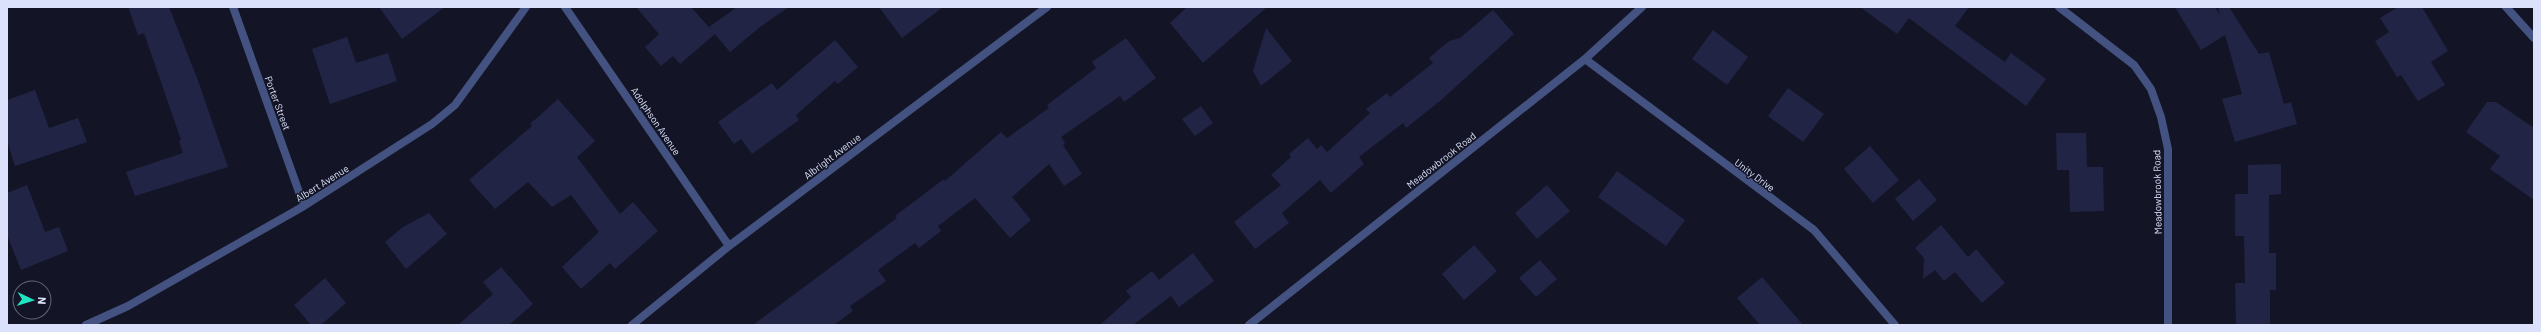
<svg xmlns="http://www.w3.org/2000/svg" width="2541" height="332" font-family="Barlow,sans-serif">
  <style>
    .building { fill: #212445 }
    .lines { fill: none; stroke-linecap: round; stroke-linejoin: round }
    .minor { stroke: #435280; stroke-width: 8 }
    .labels { text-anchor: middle; stroke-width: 3; stroke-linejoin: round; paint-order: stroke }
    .street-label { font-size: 10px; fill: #dce1fb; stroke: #131526 }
  </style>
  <rect width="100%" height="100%" fill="#131526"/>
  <!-- building -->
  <path class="building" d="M 128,7 L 169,7 L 197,78 L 228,167 L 135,196 L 126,172 L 183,153 L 179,141 L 181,140 L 144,33 L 138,35 Z
    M 379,7 L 445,7 L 402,39 Z
    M 636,7 L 691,7 L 715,34 L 680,64 L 673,56 L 661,66 L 645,47 L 659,34 Z
    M 737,7 L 789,7 L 760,27 L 730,52 L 709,27 Z
    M 879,7 L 943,7 L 902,38 Z
    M 1187,7 L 1267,7 L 1203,63 L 1170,23 Z
    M 1860,7 L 1969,7 L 1955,26 L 2005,62 L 2011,53 L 2046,79 L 2026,106 L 1909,18 L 1897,34 Z
    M 2175,7 L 2215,7 L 2220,15 L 2218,7 L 2229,7 L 2259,54 L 2269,52 L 2284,104 L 2291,102 L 2297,124 L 2235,142 L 2222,99 L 2242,94 L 2225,35 L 2201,50 Z
    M 2398,7 L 2422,7 L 2448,51 L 2431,62 L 2445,85 L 2418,101 L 2401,75 L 2397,77 L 2375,41 L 2389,32 L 2380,18 Z
    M 1493,10 L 1514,34 L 1440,101 L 1406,128 L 1403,123 L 1359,157 L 1364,164 L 1331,193 L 1320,180 L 1282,213 L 1289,223 L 1255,249 L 1234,222 L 1281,185 L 1271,175 L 1291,157 L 1289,154 L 1308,138 L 1317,149 L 1321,145 L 1327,152 L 1370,113 L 1366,109 L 1387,93 L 1390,97 L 1433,63 L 1429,58 L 1449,41 L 1460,38 Z
    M 1266,28 L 1292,61 L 1261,86 L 1253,71 Z
    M 1713,30 L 1748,57 L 1727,85 L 1692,59 Z
    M 347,37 L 356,63 L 388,53 L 397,81 L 330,104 L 312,49 Z
    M 1126,38 L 1156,78 L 1124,102 L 1120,96 L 1061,137 L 1065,143 L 1063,145 L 1082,174 L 1064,186 L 1049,164 L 1012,197 L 1031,220 L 1010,238 L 975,198 L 938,226 L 941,231 L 919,248 L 915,243 L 878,270 L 886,281 L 850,306 L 853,311 L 834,325 L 753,325 L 897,218 L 895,216 L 944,179 L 945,181 L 1001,132 L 1007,138 L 1049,108 L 1047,105 L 1096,68 L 1092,62 Z
    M 835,40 L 858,67 L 838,84 L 835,81 L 796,115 L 799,120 L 752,154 L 741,139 L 734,144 L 718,122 L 772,83 L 777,90 Z
    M 1788,88 L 1824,114 L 1803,142 L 1768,116 Z
    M 35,90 L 49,128 L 78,118 L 87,142 L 15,166 L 7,141 L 7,100 Z
    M 558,99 L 595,141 L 577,157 L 620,214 L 633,202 L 658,231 L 615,269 L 610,263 L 581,289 L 562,267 L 599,232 L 571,195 L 552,207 L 528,182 L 495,209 L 469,180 L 532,126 L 530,124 Z
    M 2487,102 L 2496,102 L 2534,128 L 2534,200 L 2490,169 L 2500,156 L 2466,132 Z
    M 1201,106 L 1213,123 L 1195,136 L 1182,119 Z
    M 2056,133 L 2086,133 L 2087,167 L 2103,167 L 2104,211 L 2070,212 L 2069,170 L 2057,170 Z
    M 1870,146 L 1899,180 L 1873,203 L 1844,169 Z
    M 2281,164 L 2281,194 L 2269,195 L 2269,253 L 2276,253 L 2276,290 L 2270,290 L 2270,325 L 2236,325 L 2235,283 L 2245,283 L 2244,236 L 2235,236 L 2235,194 L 2248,194 L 2248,165 Z
    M 1617,171 L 1685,220 L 1666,246 L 1598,197 Z
    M 1919,179 L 1937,200 L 1913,221 L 1895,199 Z
    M 27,185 L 45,232 L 59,227 L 68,251 L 21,270 L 7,235 L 7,193 Z
    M 1547,185 L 1570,211 L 1537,239 L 1515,213 Z
    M 429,213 L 447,234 L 406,269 L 385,242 L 403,227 Z
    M 1941,225 L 1968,257 L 1976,249 L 2005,283 L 1982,303 L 1955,272 L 1944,281 L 1935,270 L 1923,279 L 1924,258 L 1915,248 Z
    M 1474,245 L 1497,271 L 1464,300 L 1442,274 Z
    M 1193,253 L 1214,281 L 1179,307 L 1171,296 L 1133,325 L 1100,325 L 1131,297 L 1126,291 L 1152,271 L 1159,280 Z
    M 1540,260 L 1557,279 L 1536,297 L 1519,278 Z
    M 501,267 L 533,304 L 509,325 L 458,325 L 493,294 L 483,282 Z
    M 1762,277 L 1803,325 L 1760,325 L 1737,298 Z
    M 325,278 L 346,303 L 321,325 L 311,325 L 294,305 Z"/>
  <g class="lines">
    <!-- minor -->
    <path class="minor" d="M 233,7 L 304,206
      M 565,7 L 729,246
      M 2059,7 L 2134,65 L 2151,89 L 2161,117 L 2168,149 L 2168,325
      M 2506,7 L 2534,38
      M 1585,59 L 1814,230 L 1895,325
      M 86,325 L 128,306 L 304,206 L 432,124 L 455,105 L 526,7
      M 632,325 L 729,246 L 1047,7
      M 1249,325 L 1585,59 L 1642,7"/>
  </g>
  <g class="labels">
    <!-- street labels -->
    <g class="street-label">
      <text transform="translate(278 103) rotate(70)" y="4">Porter Street</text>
      <text transform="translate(656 121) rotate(56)" y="4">Adolphson Avenue</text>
      <text transform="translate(832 156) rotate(-37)" y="4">Albright Avenue</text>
      <text transform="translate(1441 160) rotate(-38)" y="4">Meadowbrook Road</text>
      <text transform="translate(1755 175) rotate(37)" y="4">Unity Drive</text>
      <text transform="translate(322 183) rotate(-32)" y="4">Albert Avenue</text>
      <text transform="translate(2157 192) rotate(-91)" y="4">Meadowbrook Road</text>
    </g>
  </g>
  <!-- border -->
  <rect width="2541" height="332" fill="none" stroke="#dce1fb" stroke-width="16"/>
  <!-- north arrow -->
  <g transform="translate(32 300) rotate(94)"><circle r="19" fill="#131526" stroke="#63677b"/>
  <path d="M0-3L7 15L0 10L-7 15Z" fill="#1ee4c2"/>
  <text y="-6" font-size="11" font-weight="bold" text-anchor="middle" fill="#dce1fb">N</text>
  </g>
</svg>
